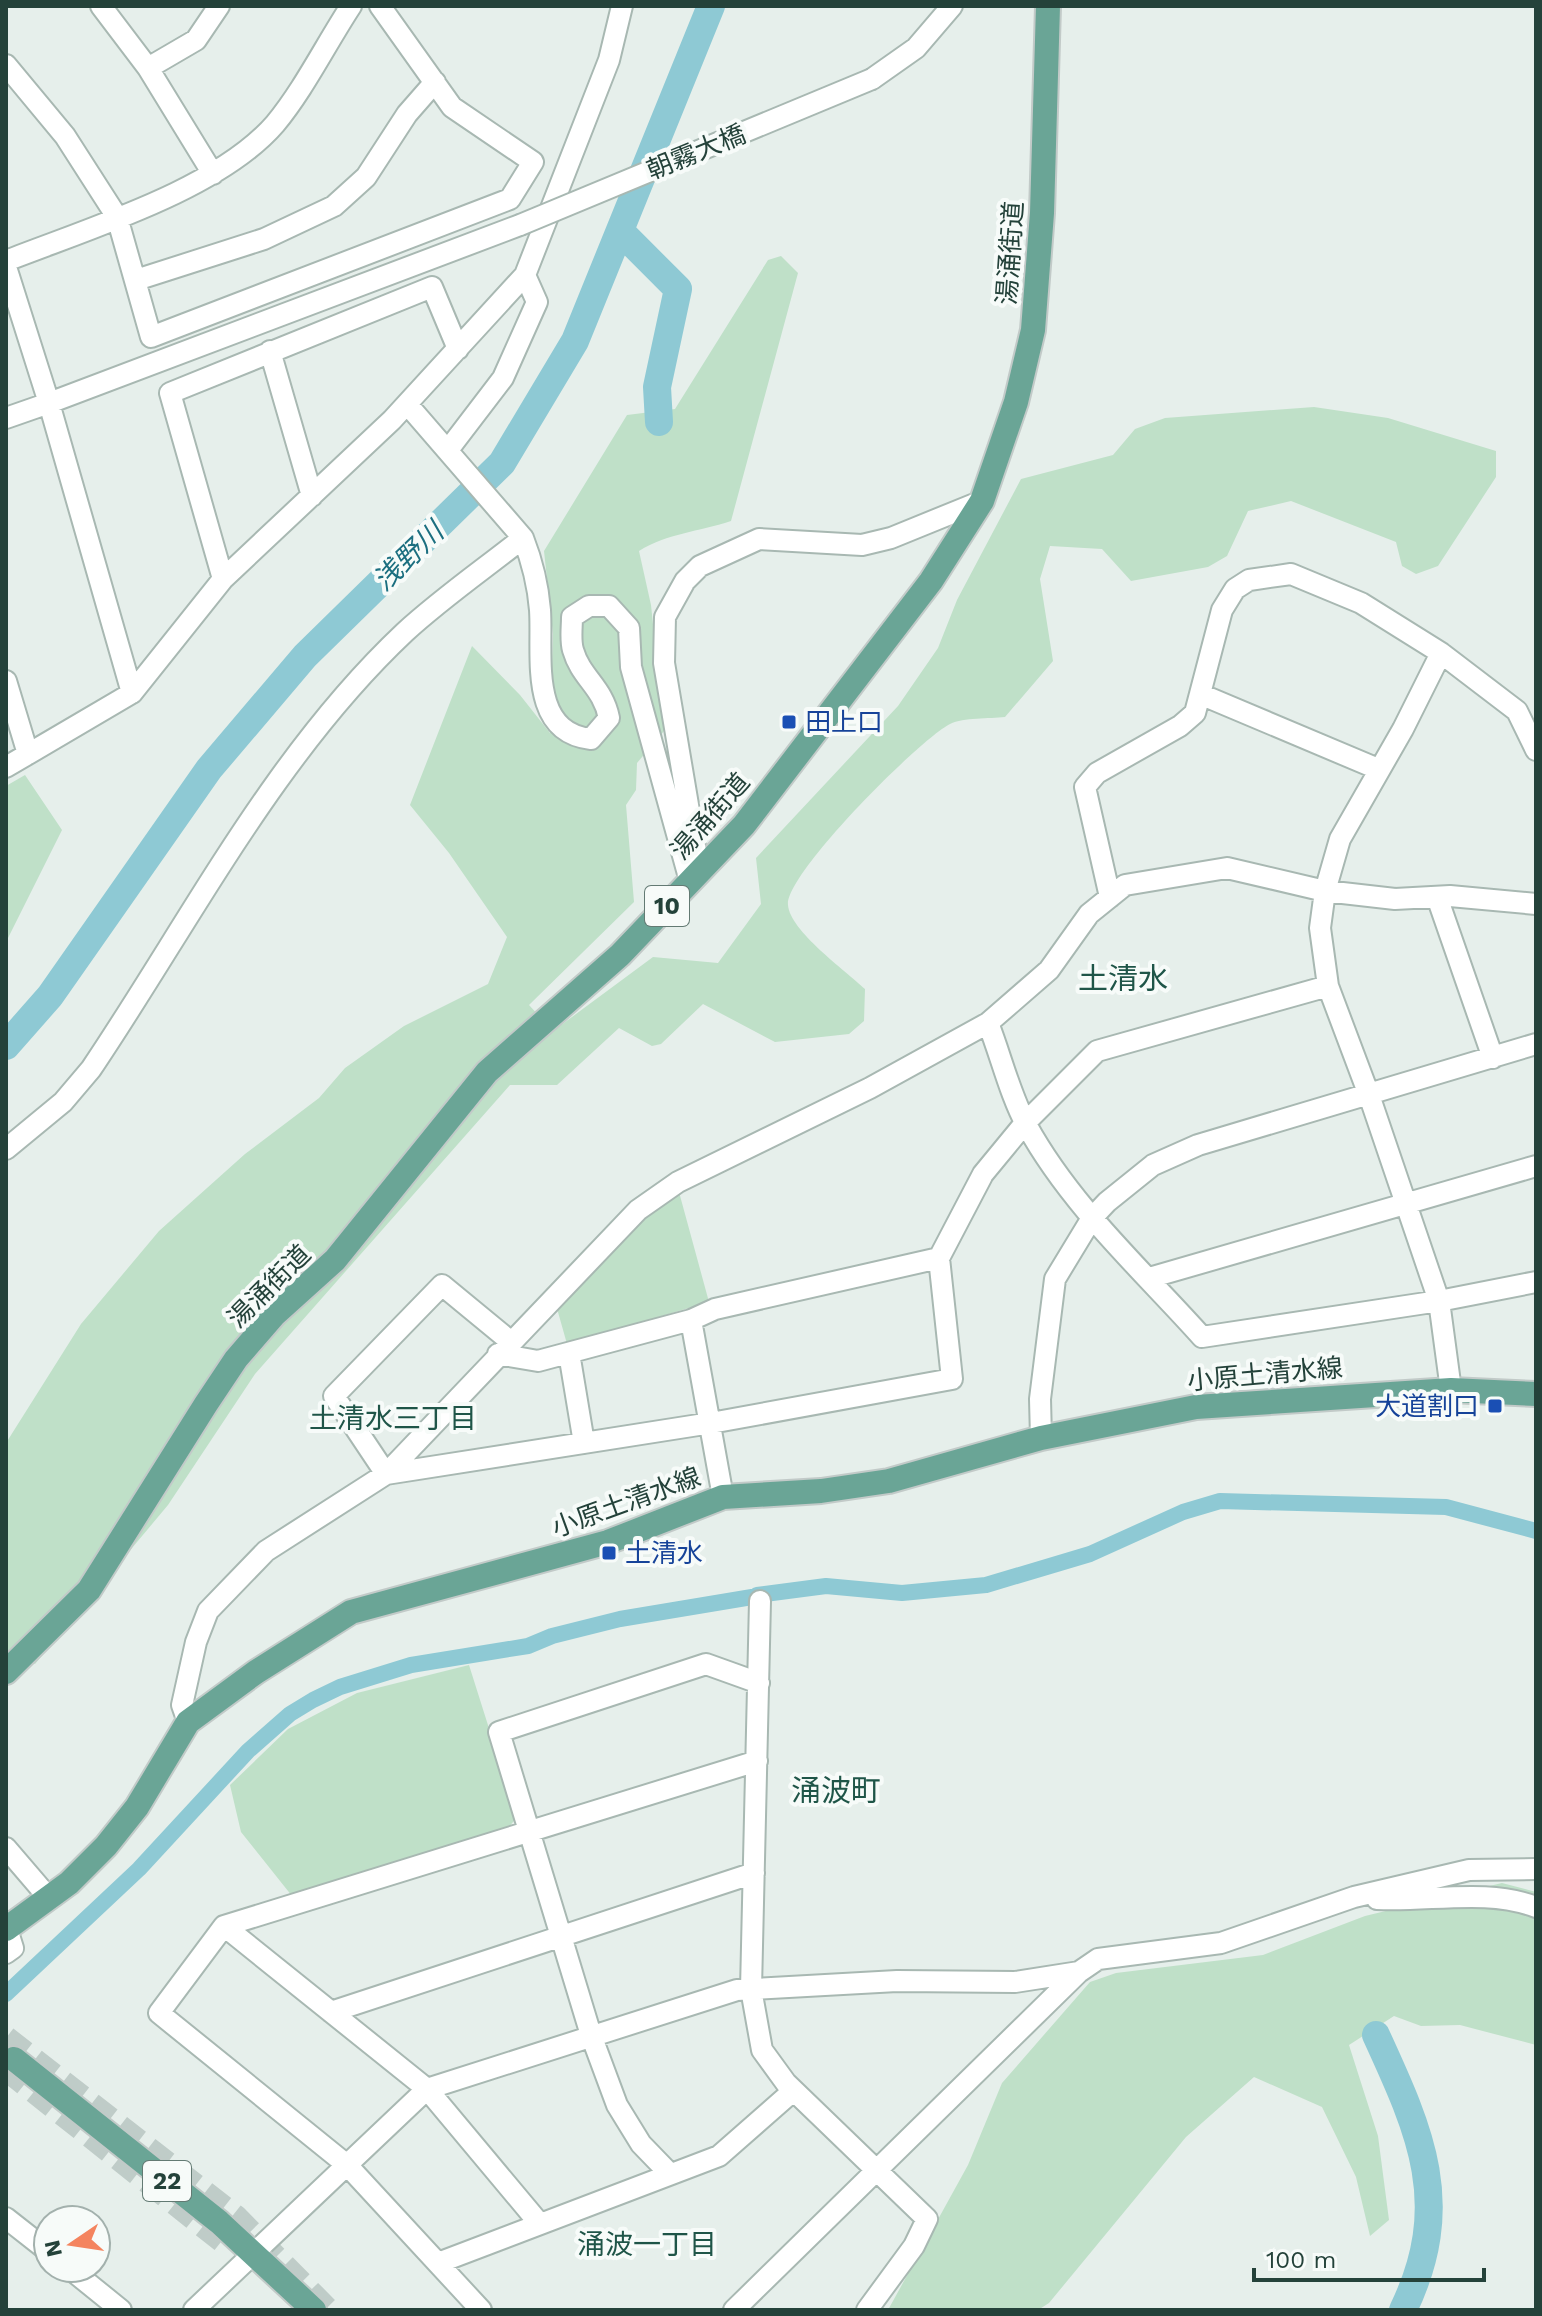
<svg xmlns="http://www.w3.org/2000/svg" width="1542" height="2316" font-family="'Work Sans','Noto Sans JP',sans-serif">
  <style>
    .green { fill: #bfe0c8 }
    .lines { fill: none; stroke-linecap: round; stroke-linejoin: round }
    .canal { stroke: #8ec9d4; stroke-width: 16 }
    .river { stroke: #8ec9d4; stroke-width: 28 }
    .major-tunnel { stroke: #bfccc8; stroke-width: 24; stroke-dasharray: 24 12; stroke-linecap: butt }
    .minor-casing { stroke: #a8b8b2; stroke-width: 24 }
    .major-casing { stroke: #c2cac8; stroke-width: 28 }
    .minor { stroke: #fff; stroke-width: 20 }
    .major { stroke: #6aa596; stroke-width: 24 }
    .minor-bridge-casing { stroke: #a8b8b2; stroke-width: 24; stroke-linecap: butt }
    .minor-bridge { stroke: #fff; stroke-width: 20 }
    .transit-dot { fill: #1a4fb4; stroke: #f7fbf9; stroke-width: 3 }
    .labels { text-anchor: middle; stroke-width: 8; stroke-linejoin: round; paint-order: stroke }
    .shield { fill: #f7fbf9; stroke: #637a73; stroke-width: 2 }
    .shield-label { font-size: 24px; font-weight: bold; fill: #24423a }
    .street-label { font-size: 26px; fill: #24423a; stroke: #f7fbf9 }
    .transit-label { font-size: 26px; fill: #164399; stroke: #f7fbf9; text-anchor: start }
    .water-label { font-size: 28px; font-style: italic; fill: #1c6f80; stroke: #f7fbf9 }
    .neighbourhood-label { font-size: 28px; fill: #1f5548; stroke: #f7fbf9 }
    .quarter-label { font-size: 30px; fill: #1f5548; stroke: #f7fbf9 }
  </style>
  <rect width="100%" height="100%" fill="#e6efeb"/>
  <!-- green -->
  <path class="green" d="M 781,256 L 798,273 L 731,521 C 698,532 668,533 639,551 L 651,605 L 664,731 L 637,763 L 636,790 L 626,805 L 634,902 L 529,1005 L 553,1031 L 653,957 L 718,963 L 761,904 L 756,858 L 898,706 L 938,648 L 957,600 L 1021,479 L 1113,455 L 1135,429 L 1165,418 L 1314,407 L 1388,418 L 1496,451 L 1496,477 L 1438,566 L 1416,574 L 1402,566 L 1396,542 L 1291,501 L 1248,511 L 1227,556 L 1208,567 L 1131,581 L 1102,549 L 1050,546 L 1040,579 L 1053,661 L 1005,717 C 989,719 964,717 950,724 C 920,739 785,874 788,905 C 790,931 845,970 865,989 L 864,1021 L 849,1034 L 775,1042 L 703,1004 L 661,1044 L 652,1046 L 619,1028 L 557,1085 L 510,1085 L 255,1374 L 168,1505 L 35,1664 L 6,1649 L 6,1443 L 81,1324 L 159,1231 L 245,1154 L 319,1098 L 345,1068 L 404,1026 L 488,984 L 507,937 L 449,853 L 410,805 L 472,646 L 520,695 L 550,733 L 553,634 L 544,551 L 627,415 L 675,409 L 768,260 Z
    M 25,775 L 62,830 L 6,942 L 6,786 Z
    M 679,1192 L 709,1302 L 567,1344 L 556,1305 L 646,1215 Z
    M 469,1665 L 517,1817 L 509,1827 L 292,1896 L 241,1832 L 230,1785 L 288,1729 L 357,1693 Z
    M 1502,1883 L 1536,1892 L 1536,2045 L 1460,2025 L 1421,2026 L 1394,2016 L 1349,2045 L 1378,2136 L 1389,2220 L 1370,2236 L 1356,2177 L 1322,2107 L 1254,2077 L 1186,2137 L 1049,2303 L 1038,2310 L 888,2310 L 968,2165 L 1002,2083 L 1090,1982 L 1116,1973 L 1263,1955 L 1365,1916 Z"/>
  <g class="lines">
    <!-- canal -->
    <path class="canal" d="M 757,1595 L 826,1586 L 902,1593 L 986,1585 L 1090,1554 L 1183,1512 L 1220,1501 L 1446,1507 L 1536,1531
      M 6,1994 L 139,1869 L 248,1751 L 290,1714 L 313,1700 L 340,1687 L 411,1665 L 528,1646 L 552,1636 L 620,1619 L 752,1597"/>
    <!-- river -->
    <path class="river" d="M 620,231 L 678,289 L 657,387 L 659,422
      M 6,1046 L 50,996 L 209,769 L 305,656 L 502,463 L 575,341 L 711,6
      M 1376,2035 C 1421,2133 1454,2205 1403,2310"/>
    <!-- major-tunnel -->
    <path class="major-tunnel" d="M 6,2038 L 236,2217 L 328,2310
      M 6,2069 L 230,2247"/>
    <!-- minor casing -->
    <g class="minor-casing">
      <path id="minor" d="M 101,6 L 148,68 L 213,174
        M 6,65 L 65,136 L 117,217 L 151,337 L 510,199 L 533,162 L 452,107 L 380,6
        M 148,68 L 196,40 L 219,6
        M 872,79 L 916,48 L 952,6
        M 6,261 C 87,229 218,190 275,124 C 304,89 326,44 351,6
        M 6,267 L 49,403 L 520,225
        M 136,280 L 264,239 L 334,206 L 366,177 L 407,114 L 435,82
        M 270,351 L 312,496
        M 407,404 L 523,538 C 532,561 538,585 540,610 C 543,655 528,732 591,739 L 609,718 C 603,687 581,678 573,650 C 570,640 572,628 572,617 L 589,606 L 609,606 L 629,628 L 631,667 L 690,881
        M 6,418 L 49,403 L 132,693 L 6,767
        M 448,450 L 503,378 L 537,302 L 525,275
        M 223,579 L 170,393 L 432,287 L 458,349
        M 1441,653 L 1403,729 L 1340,839 L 1325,891 L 1320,928 L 1328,986 L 1369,1095 L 1439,1301 L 1451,1390
        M 6,681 L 28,754
        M 132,693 L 223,579 L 392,420 L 525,275 L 609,60 L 622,6
        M 1200,694 L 1378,769
        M 698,864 L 664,663 L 665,617 L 685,581 L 700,566 L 759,539 L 862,545 L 891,538 L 982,501
        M 1110,897 L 1085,787 L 1097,773 L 1180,726 L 1195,713 L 1222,610 L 1235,589 L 1249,580 L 1291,574 L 1361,603 L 1441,653 L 1517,711 L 1536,750
        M 1437,897 L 1493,1058
        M 988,1023 C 1001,1056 1010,1095 1027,1126 C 1071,1206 1142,1270 1202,1337 L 1439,1301 L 1536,1282
        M 6,1149 L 63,1102 L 91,1069 C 190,922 274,755 405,632 C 442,598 484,569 523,538
        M 1149,1278 L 1536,1166
        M 691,1320 L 723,1497
        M 569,1353 L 584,1443
        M 498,1354 L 538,1361 L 691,1320 L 715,1309 L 939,1258
        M 1041,1438 L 1040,1399 L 1055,1279 L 1092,1218 L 1107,1202 L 1153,1165 L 1198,1145 L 1536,1044
        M 386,1474 L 711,1423 L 952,1379 L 939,1258 L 983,1174 L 1025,1123 L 1097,1051 L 1328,986
        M 386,1474 L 334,1396 L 442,1285 L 510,1341
        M 760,1601 L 751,1989 L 762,2050 L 786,2083 L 927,2219 L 914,2246 L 867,2310
        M 188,1722 L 182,1705 L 196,1642 L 208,1611 L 266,1551 L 386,1474 L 638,1210 L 678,1182 L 870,1088 L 988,1023 L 1049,970 L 1089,914 L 1125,885 L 1227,868 L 1325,891 L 1395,899 L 1450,896 L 1536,904
        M 6,1848 L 48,1897
        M 1377,1899 C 1429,1902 1487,1888 1536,1907
        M 224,1926 L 427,2089 L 539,2223
        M 6,1953 L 13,1948 L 7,1929
        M 331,2012 L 754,1873
        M 670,2174 L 641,2144 L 617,2105 L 591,2035 L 499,1732 L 706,1664 L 759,1683
        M 6,2218 L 48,2251
        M 438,2263 L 719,2156 L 793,2091
        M 69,2268 L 121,2310
        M 194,2310 L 427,2089 L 737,1990 L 897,1981 L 1015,1982 L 1079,1972
        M 481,2310 L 347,2165 L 159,2013 L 224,1926 L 757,1761
        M 734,2310 L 1079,1972 L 1098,1959 L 1221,1943 L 1354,1897 L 1469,1870 L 1536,1869"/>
    </g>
    <!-- major casing -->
    <g class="major-casing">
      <path id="major" d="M 6,1672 L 89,1590 L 206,1404 L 236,1359 L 275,1314 L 335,1260 L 487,1072 L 620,955 L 744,825 L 931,581 L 982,501 L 1016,402 L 1033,330 L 1042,213 L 1048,6
        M 6,1929 L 69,1883 L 106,1846 L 137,1807 L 188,1722 L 256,1672 L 351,1612 L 608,1542 L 723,1497 L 821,1491 L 889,1481 L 1041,1438 L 1196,1407 L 1451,1390 L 1536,1394
        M 14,2059 L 219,2222 L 314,2310"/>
    </g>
    <!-- minor -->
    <use href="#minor" class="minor"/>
    <!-- major -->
    <use href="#major" class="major"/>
    <!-- minor-bridge casing -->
    <g class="minor-bridge-casing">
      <path id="minor-bridge" d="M 520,225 L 872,79"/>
    </g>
    <!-- minor-bridge -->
    <use href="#minor-bridge" class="minor-bridge"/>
  </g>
  <!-- markers -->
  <g class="transit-dot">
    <rect x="781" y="714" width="16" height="16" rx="4"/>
    <rect x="1487" y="1398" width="16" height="16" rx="4"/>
    <rect x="601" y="1545" width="16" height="16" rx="4"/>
  </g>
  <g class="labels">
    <!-- shield labels -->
    <g class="shield">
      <rect x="645" y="886" width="44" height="40" rx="6"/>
      <rect x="143" y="2161" width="48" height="40" rx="6"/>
    </g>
    <g class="shield-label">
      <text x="667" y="914">10</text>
      <text x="167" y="2189">22</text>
    </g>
    <!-- street labels -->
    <g class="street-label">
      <text transform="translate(696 152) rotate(-22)" y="9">朝霧大橋</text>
      <text transform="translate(1010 253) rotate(-86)" y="9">湯涌街道</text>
      <text transform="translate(710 816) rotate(-49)" y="9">湯涌街道</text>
      <text transform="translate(269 1286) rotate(-45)" y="9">湯涌街道</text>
      <text transform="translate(1265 1374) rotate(-5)" y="9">小原土清水線</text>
      <text transform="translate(626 1502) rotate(-20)" y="9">小原土清水線</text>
    </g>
    <!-- transit labels -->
    <g class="transit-label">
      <text x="805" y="731">田上口</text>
      <text x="1479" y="1415" text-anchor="end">大道割口</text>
      <text x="625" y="1562">土清水</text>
    </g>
    <!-- water labels -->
    <g class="water-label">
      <text transform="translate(408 556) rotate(-44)" y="10">浅野川</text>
    </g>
    <!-- neighbourhood labels -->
    <g class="neighbourhood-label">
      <text x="393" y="1428">土清水三丁目</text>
      <text x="647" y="2254">涌波一丁目</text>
    </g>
    <!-- quarter labels -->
    <g class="quarter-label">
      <text x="1123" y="989">土清水</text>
      <text x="836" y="1801">涌波町</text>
    </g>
  </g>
  <!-- border -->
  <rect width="1542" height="2316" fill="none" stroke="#24423a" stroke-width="16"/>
  <!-- north arrow -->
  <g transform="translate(72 2244) rotate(257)"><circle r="38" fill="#f7fbf9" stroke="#a3b1ad" stroke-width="2"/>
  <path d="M0-6L14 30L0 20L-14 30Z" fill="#f4845f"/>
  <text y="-12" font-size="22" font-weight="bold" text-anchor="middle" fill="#24423a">N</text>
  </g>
  <!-- scale -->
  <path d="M1254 2268v12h230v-12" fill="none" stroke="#24423a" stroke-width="4"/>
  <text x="1266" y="2268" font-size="24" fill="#24423a" stroke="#f7fbf9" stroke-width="6" paint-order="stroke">100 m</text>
</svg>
